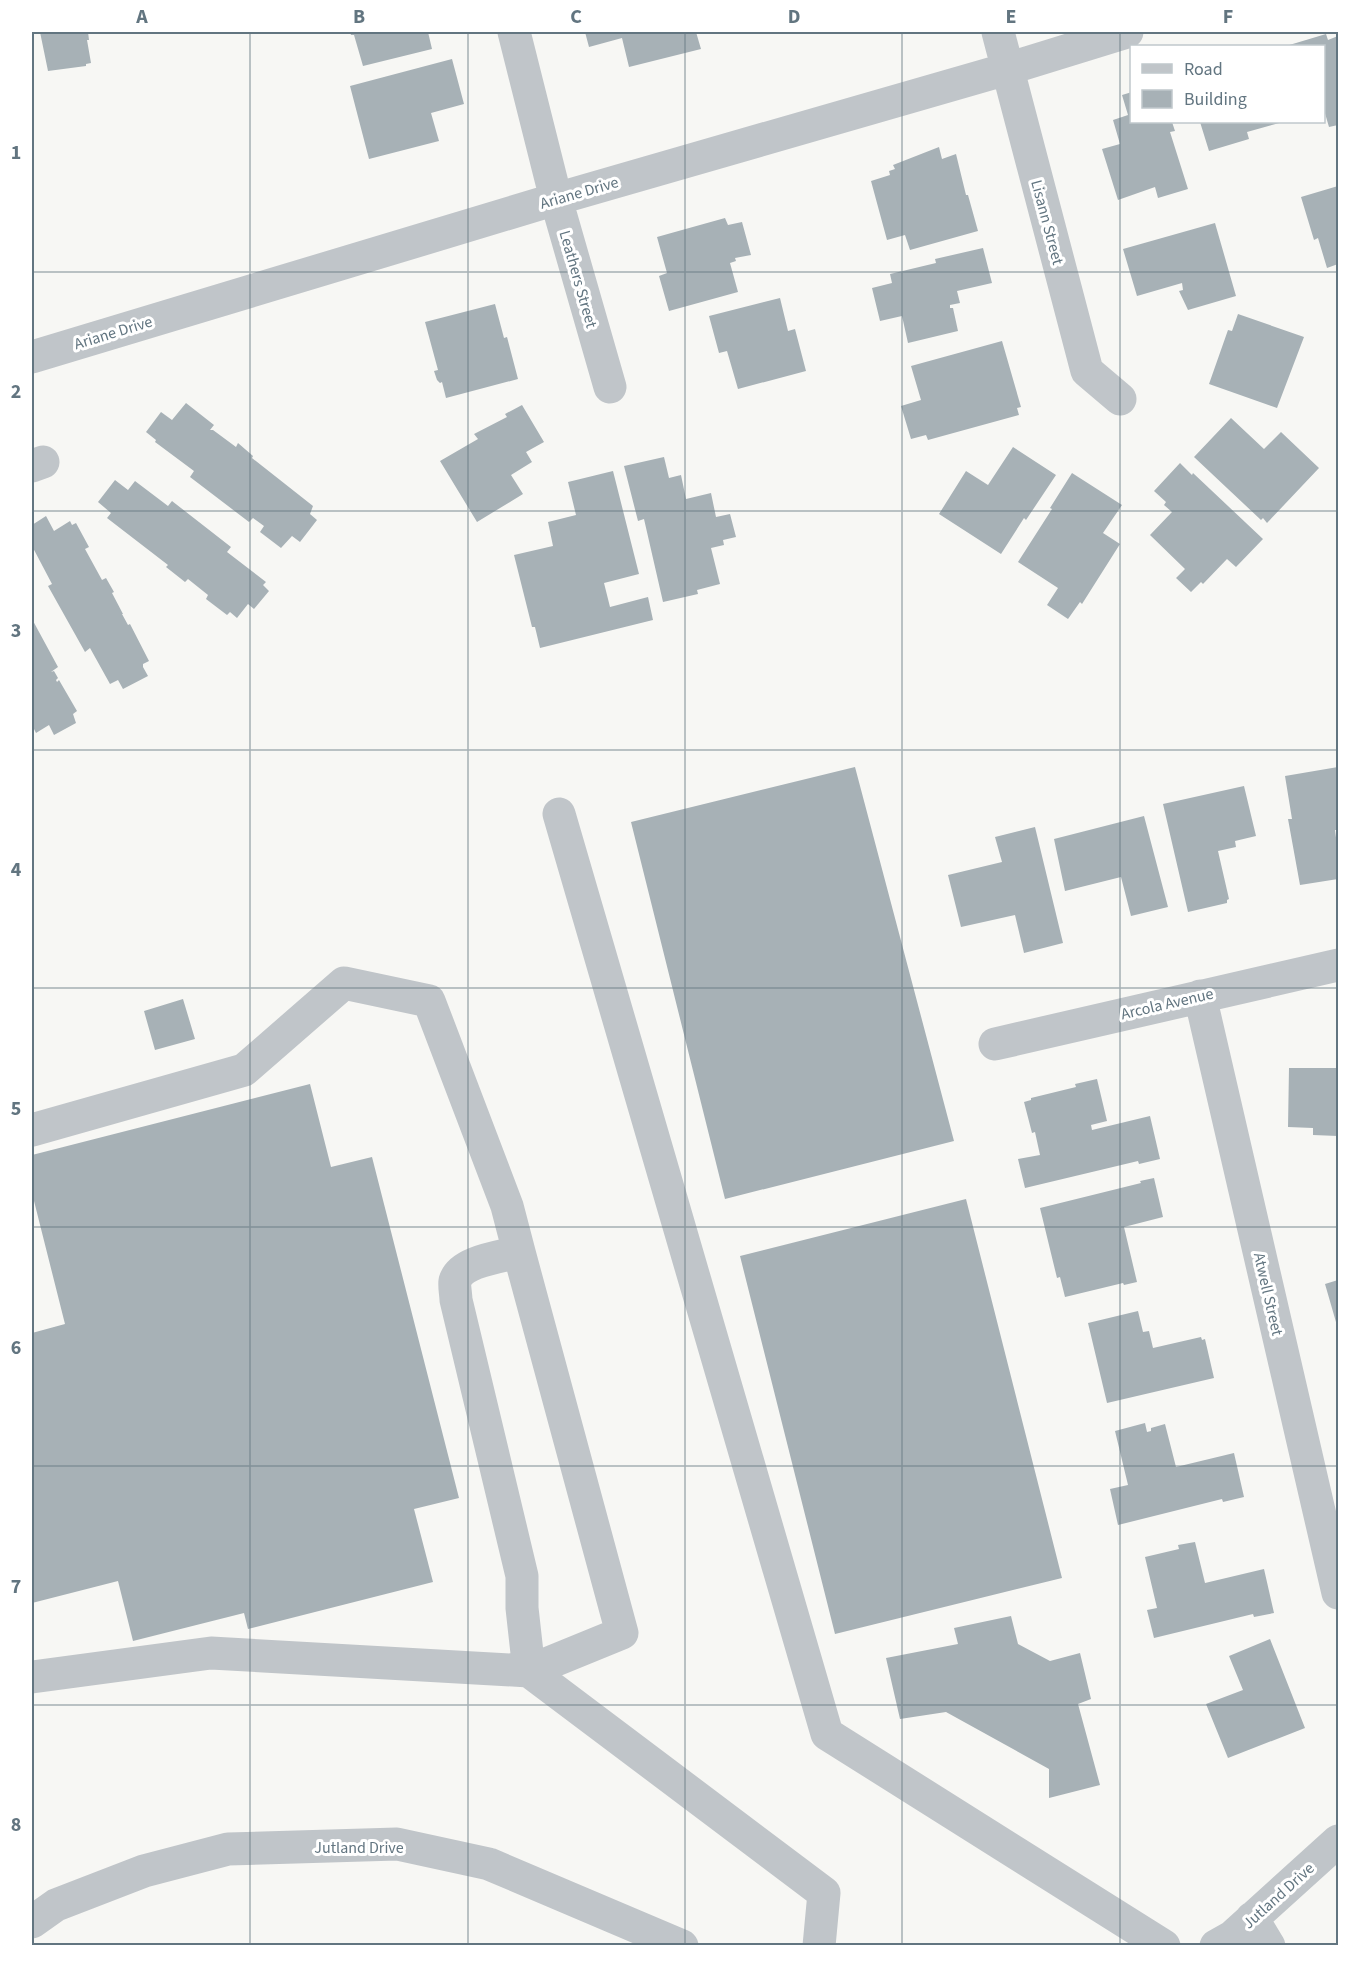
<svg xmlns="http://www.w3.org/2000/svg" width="1370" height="1977" font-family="'Source Sans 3',sans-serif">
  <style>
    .building { fill: #a7b1b6 }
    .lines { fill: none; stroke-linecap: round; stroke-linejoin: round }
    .minor { stroke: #c0c5c9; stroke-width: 33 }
    .grid { fill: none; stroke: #627580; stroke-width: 1.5; stroke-opacity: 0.55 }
    .labels { text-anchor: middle; stroke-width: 6; stroke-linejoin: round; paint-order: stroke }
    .street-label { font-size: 16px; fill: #627580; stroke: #fff }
    .neatline { fill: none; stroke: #627580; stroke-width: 2 }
    .grid-label { font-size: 20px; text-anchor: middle; font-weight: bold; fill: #627580 }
  </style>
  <rect width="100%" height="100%" fill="#f7f7f4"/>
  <!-- building -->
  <path class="building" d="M 40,32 L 88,32 L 89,40 L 87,40 L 91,63 L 86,64 L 86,66 L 48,71 Z
    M 350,32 L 428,32 L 432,49 L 363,66 L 354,35 L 351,35 Z
    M 585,32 L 696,32 L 701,49 L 629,67 L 622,38 L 589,47 Z
    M 1326,34 L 1328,40 L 1338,36 L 1338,125 L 1329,127 L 1324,110 L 1324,46 L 1286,46 Z
    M 452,59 L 464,104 L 431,113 L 439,141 L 369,159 L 350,86 Z
    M 1132,92 L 1132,122 L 1172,122 L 1175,131 L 1170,132 L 1188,189 L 1158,198 L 1155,187 L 1118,200 L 1102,149 L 1120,144 L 1113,120 L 1128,115 L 1122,95 Z
    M 1200,122 L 1283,122 L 1247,132 L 1249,139 L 1209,151 Z
    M 939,147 L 942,159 L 956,154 L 966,195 L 968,195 L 978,231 L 910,250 L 905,235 L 887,240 L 871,181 L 890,175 L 889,171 L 895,169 L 893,165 Z
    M 1338,186 L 1338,264 L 1327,268 L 1318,238 L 1314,240 L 1301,197 Z
    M 725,218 L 728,225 L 742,222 L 751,255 L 735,258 L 736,261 L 730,263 L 738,292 L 669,311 L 659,276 L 667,273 L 657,237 Z
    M 1215,223 L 1236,296 L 1188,310 L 1179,291 L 1183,290 L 1182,283 L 1137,296 L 1123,249 Z
    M 983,248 L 992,283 L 957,291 L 960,303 L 950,305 L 950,308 L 953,308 L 958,331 L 908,343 L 902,316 L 880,321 L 872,288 L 892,283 L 890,274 L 936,263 L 935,259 Z
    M 780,298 L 788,331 L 795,329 L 806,371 L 738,389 L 727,351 L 719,353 L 709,316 Z
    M 495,304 L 504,338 L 507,337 L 518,379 L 446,398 L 442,382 L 440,383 L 437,380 L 434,371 L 438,370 L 425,322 Z
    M 1238,314 L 1304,337 L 1277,408 L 1209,384 L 1228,330 L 1232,331 Z
    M 1002,341 L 1021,407 L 1017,408 L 1019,415 L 928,440 L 926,435 L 911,439 L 901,406 L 921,400 L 911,366 Z
    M 186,403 L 214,425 L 210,430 L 213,430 L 236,447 L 238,443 L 253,456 L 252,458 L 313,506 L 310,514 L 317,520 L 300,542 L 292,536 L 281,548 L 260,532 L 264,526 L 253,518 L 249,522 L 190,477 L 194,471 L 155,442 L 156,440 L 146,432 L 161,412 L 172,420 Z
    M 522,405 L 544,442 L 526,452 L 532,462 L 511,475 L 523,494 L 477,522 L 440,461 L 478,439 L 474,434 L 507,417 L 505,414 Z
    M 1231,418 L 1264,449 L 1281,432 L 1319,468 L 1267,523 L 1263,518 L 1261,520 L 1194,457 Z
    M 1013,447 L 1056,475 L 1026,520 L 1024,518 L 1001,554 L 939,514 L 966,471 L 988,485 Z
    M 664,457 L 669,478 L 681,475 L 686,499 L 711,493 L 716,517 L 730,514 L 736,537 L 723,540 L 724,545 L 711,548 L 720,584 L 697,590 L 698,594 L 663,602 L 644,519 L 638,521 L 624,466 Z
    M 1180,463 L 1192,475 L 1193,473 L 1263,539 L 1236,567 L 1227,559 L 1203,584 L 1201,582 L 1191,592 L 1176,578 L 1185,569 L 1150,535 L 1172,512 L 1164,505 L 1166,502 L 1154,491 Z
    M 613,471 L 639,574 L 604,583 L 610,607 L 648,597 L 653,620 L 540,648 L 535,627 L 532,627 L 514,555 L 553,546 L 548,522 L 576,515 L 568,482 Z
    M 1072,473 L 1122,505 L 1103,533 L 1120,544 L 1082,604 L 1080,602 L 1068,619 L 1047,605 L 1058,588 L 1018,562 L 1052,509 L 1050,508 Z
    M 115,480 L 128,490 L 135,481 L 168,506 L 172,501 L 231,547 L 227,552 L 266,582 L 263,585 L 269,591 L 254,609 L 248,604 L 237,618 L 230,612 L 227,615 L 206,599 L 208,595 L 188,579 L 185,582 L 166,567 L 168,565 L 107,518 L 111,513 L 98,502 Z
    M 46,516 L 54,531 L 70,521 L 72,525 L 76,523 L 89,547 L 85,549 L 102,580 L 106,578 L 114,592 L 112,593 L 123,614 L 122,614 L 128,625 L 130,624 L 149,661 L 143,664 L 143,667 L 148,676 L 123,689 L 118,680 L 110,684 L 90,648 L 85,652 L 48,586 L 52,584 L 32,546 L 32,525 Z
    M 32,619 L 58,667 L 51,672 L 54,671 L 58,678 L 56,680 L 57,682 L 59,680 L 77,711 L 73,714 L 76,723 L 54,735 L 49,725 L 36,733 L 32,725 Z
    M 855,767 L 954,1141 L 725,1199 L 631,822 Z
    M 1338,767 L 1338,830 L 1335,830 L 1338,853 L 1338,879 L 1300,885 L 1288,819 L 1292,819 L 1285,776 Z
    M 1244,786 L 1256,836 L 1235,841 L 1236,847 L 1218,851 L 1229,899 L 1227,900 L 1227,903 L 1188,912 L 1163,804 Z
    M 1144,816 L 1168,907 L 1131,916 L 1121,877 L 1065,891 L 1054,839 Z
    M 1035,827 L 1063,943 L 1024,953 L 1015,915 L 961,927 L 948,875 L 1002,862 L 995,837 Z
    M 183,999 L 195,1039 L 155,1050 L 144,1011 Z
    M 1289,1068 L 1338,1068 L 1338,1136 L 1313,1135 L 1313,1128 L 1288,1127 Z
    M 1097,1079 L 1107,1121 L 1091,1125 L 1092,1130 L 1150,1116 L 1160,1159 L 1139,1164 L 1138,1161 L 1025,1188 L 1018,1159 L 1040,1155 L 1035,1132 L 1032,1133 L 1024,1102 L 1031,1100 L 1031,1098 L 1076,1087 L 1075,1084 Z
    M 310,1084 L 331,1167 L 372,1157 L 459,1498 L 414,1509 L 433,1582 L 248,1629 L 244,1613 L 133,1641 L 118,1581 L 32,1603 L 32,1333 L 65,1324 L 32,1193 L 32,1155 Z
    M 1154,1178 L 1163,1217 L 1124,1227 L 1137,1282 L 1124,1285 L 1123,1283 L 1065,1297 L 1060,1277 L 1057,1278 L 1040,1208 L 1141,1183 L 1140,1181 Z
    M 966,1199 L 1062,1578 L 835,1634 L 740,1256 Z
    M 1338,1280 L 1338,1329 L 1325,1284 Z
    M 1138,1311 L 1143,1332 L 1149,1331 L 1153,1348 L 1201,1337 L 1202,1340 L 1205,1339 L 1214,1378 L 1107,1403 L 1088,1323 Z
    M 1145,1423 L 1147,1432 L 1151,1431 L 1151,1428 L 1165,1424 L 1176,1467 L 1234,1453 L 1244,1497 L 1223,1502 L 1222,1499 L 1118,1525 L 1110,1489 L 1128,1485 L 1115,1431 Z
    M 1195,1542 L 1205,1583 L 1264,1569 L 1274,1613 L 1254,1617 L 1253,1614 L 1154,1638 L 1147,1610 L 1157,1608 L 1145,1557 L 1179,1549 L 1178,1545 Z
    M 1011,1616 L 1018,1644 L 1050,1661 L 1080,1653 L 1091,1699 L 1078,1704 L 1100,1785 L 1049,1798 L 1049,1769 L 946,1712 L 900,1719 L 886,1658 L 958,1644 L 954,1628 Z
    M 1270,1639 L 1305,1728 L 1228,1758 L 1206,1704 L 1243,1690 L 1229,1656 Z"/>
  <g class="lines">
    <!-- minor -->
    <path class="minor" d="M 514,32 L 556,199 L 610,387
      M 998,32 L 1087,371 L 1120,399
      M 32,357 L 556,199 L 1007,69 L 1127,32
      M 32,466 L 43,462
      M 559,814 L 827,1734 L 1164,1946
      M 1200,996 L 1338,1593
      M 995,1044 L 1338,965
      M 32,1130 L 244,1070 L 344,983 L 429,1001 L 507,1206 L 519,1252 L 622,1633 L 529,1671 L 522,1608 L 522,1576 L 456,1300 C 456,1295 454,1286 455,1281 C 461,1261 501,1257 519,1252
      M 32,1677 L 211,1653 L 529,1671 L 824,1893 L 819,1946
      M 1252,1918 L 1269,1946
      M 32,1922 L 56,1905 L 144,1871 L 228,1849 L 397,1844 L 489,1864 L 682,1946
      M 1216,1946 L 1232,1937 L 1338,1841"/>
  </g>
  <!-- grid -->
  <path class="grid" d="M 250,32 L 250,1946M 468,32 L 468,1946M 685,32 L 685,1946M 902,32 L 902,1946M 1120,32 L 1120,1946M 32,272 L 1338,272M 32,511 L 1338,511M 32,750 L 1338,750M 32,988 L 1338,988M 32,1227 L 1338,1227M 32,1466 L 1338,1466M 32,1705 L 1338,1705"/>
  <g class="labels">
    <!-- street labels -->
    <g class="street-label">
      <text transform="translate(579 192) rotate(-16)" y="6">Ariane Drive</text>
      <text transform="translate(1048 222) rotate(75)" y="6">Lisann Street</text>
      <text transform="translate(579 279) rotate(74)" y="6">Leathers Street</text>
      <text transform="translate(113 332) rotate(-17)" y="6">Ariane Drive</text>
      <text transform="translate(1167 1003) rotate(-13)" y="6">Arcola Avenue</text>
      <text transform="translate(1269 1294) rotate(77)" y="6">Atwell Street</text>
      <text x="359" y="1853">Jutland Drive</text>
      <text transform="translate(1278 1895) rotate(-42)" y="6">Jutland Drive</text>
    </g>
  </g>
  <!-- border -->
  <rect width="1370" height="1977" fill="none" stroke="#ffffff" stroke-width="66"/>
  <!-- legend -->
  <rect x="1130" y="45" width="195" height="78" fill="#ffffff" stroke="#c0c8cc" stroke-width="1.5"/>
  <rect x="1142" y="64" width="30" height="9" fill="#c0c5c9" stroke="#c0c8cc" stroke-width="1.5"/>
  <text x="1184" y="75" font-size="18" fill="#627580">Road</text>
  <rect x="1142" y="90" width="30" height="18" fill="#a7b1b6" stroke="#c0c8cc" stroke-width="1.5"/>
  <text x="1184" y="105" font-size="18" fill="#627580">Building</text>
  <rect x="33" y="33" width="1304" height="1911" class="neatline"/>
  <g class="grid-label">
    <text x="142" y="23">A</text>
    <text x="359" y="23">B</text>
    <text x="576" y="23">C</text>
    <text x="794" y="23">D</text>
    <text x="1011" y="23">E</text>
    <text x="1228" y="23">F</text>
    <text x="16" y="159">1</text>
    <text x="16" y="398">2</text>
    <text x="16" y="637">3</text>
    <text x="16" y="876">4</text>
    <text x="16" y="1115">5</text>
    <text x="16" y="1354">6</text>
    <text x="16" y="1593">7</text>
    <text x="16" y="1831">8</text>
  </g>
</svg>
